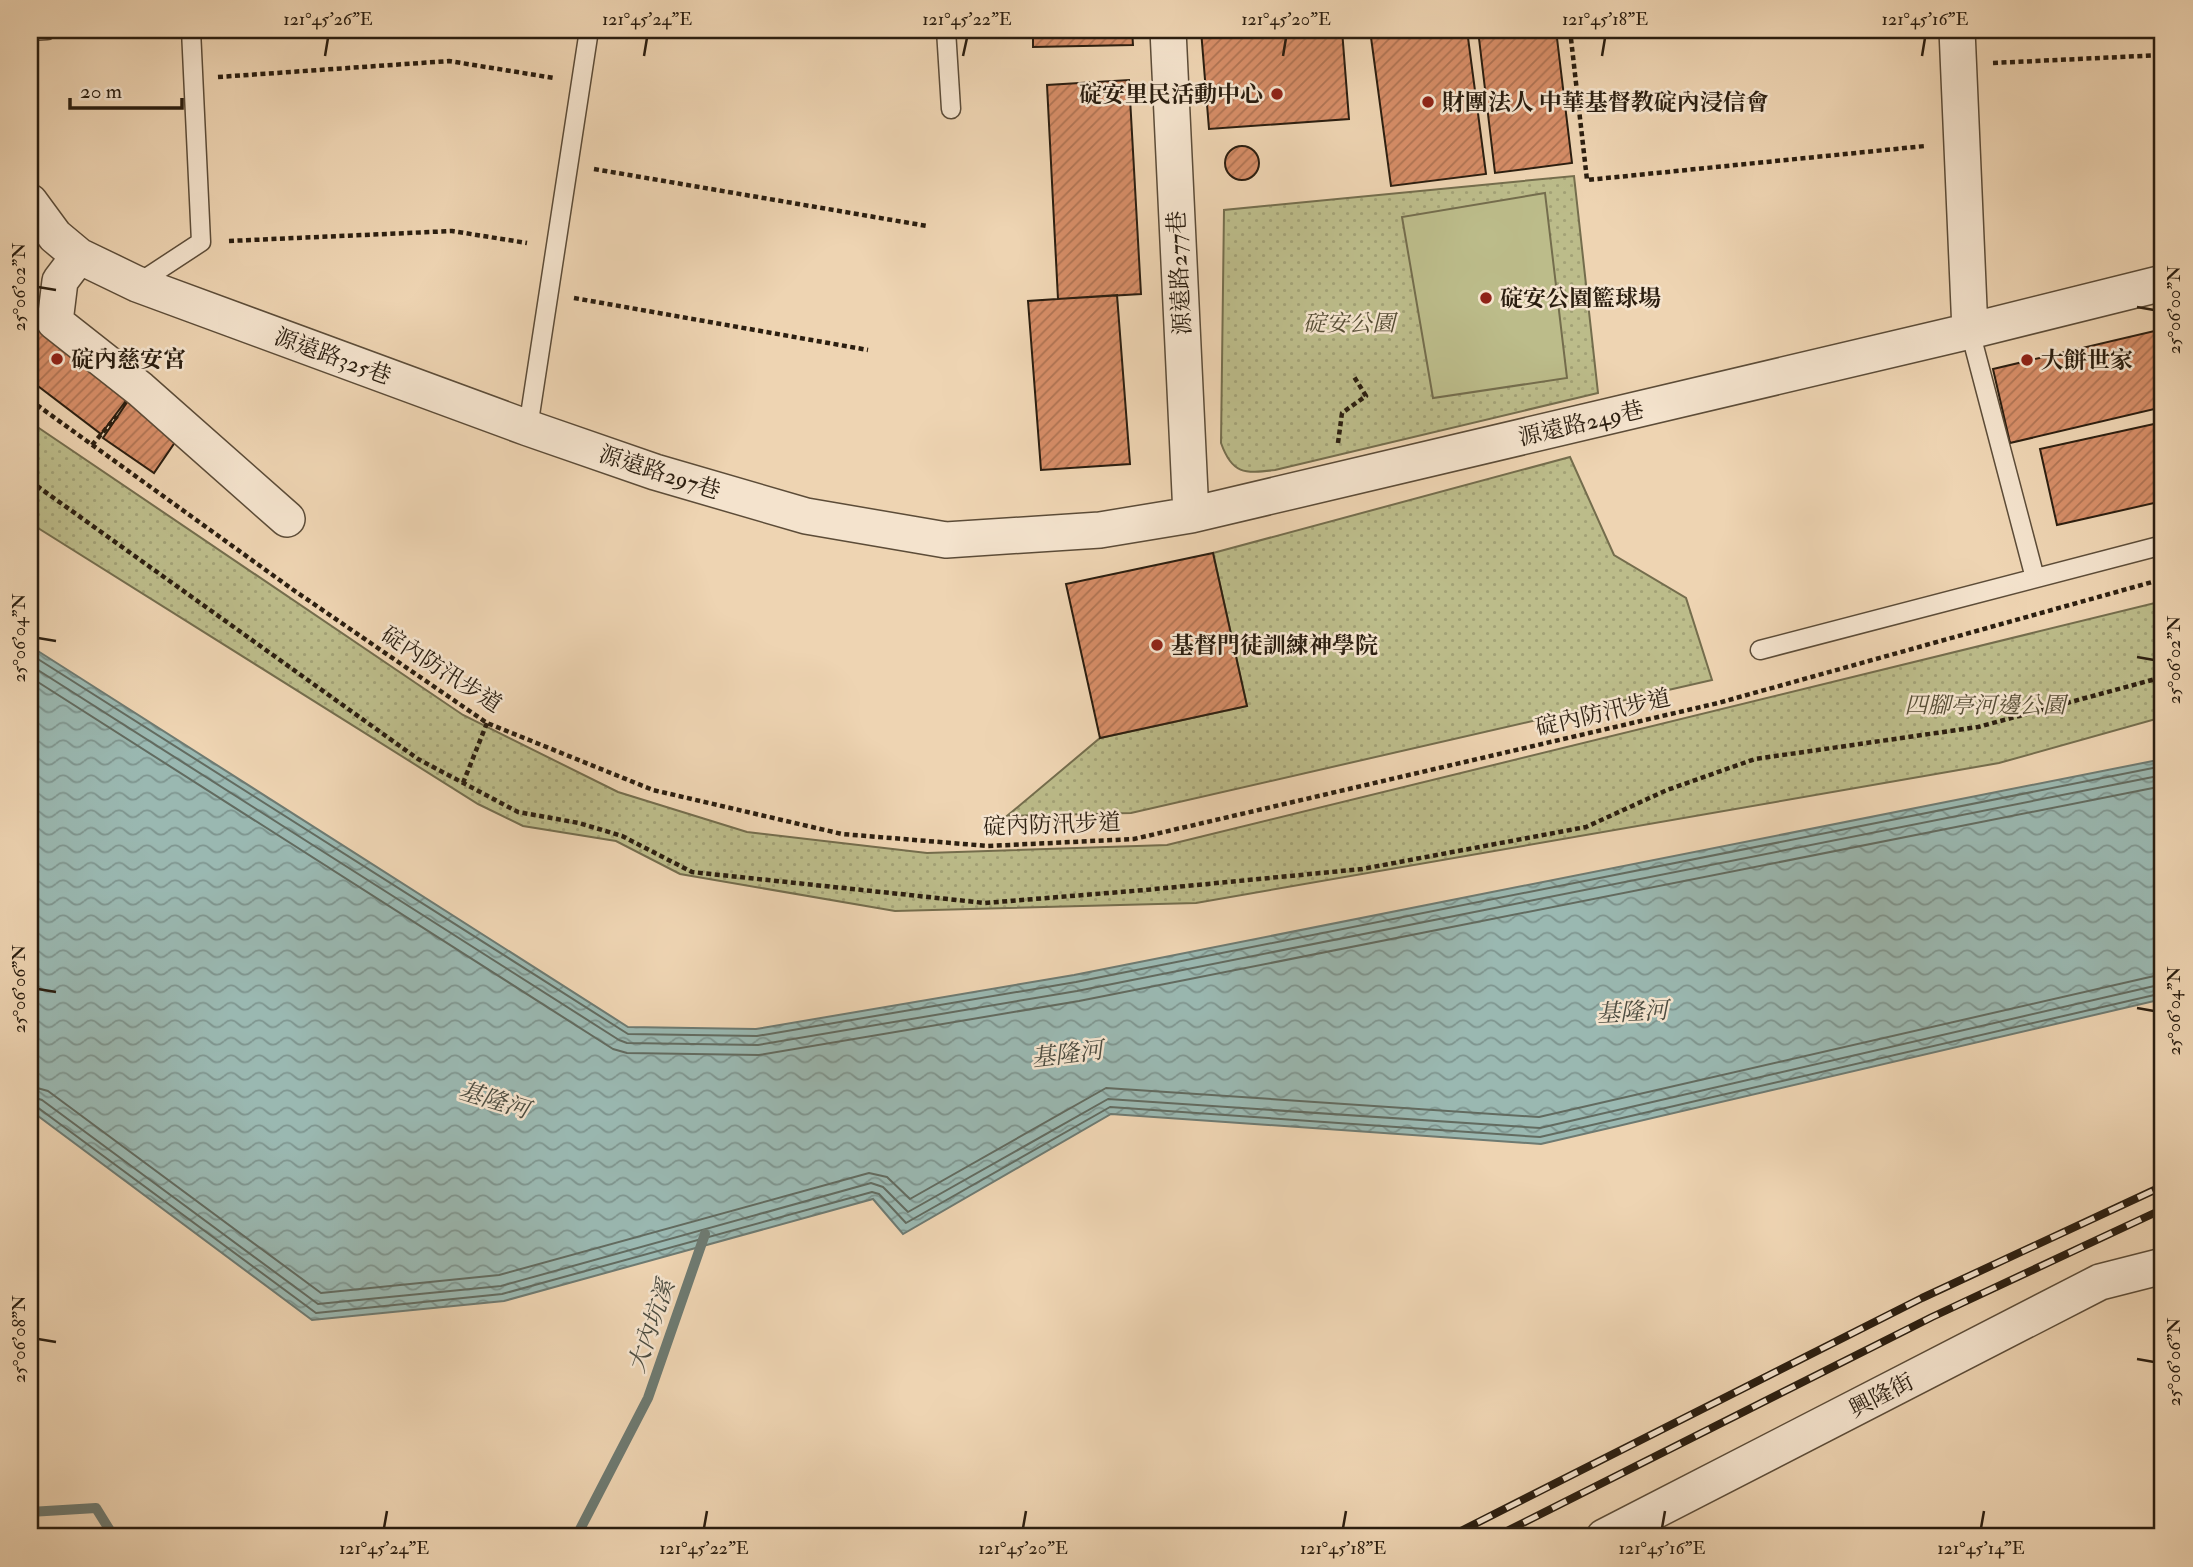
<svg xmlns="http://www.w3.org/2000/svg" width="2193" height="1567" font-family="'IM FELL Double Pica','Noto Serif TC',serif">
  <style>
    .green { fill: url(#green-dots); stroke: #746d4d; stroke-width: 2 }
    .pitch { fill: #bcbc8a; stroke: #746d4d; stroke-width: 2 }
    .water { fill: url(#water-waves); stroke: #6e7a71; stroke-width: 2 }
    .lines { fill: none; stroke-linecap: round; stroke-linejoin: round }
    .shore { stroke: #626b60; stroke-width: 2 }
    .stream { stroke: #6e7a71; stroke-width: 10 }
    .building { fill: url(#building-hatch); stroke: #2b1e10; stroke-width: 2 }
    .lane-casing { stroke: #5c4c38; stroke-width: 21 }
    .street-casing { stroke: #5c4c38; stroke-width: 38 }
    .path { stroke: #2b1e10; stroke-width: 4.5; stroke-dasharray: 5 3.5; stroke-linecap: butt }
    .lane { stroke: #f4e3cd; stroke-width: 18 }
    .street { stroke: #f4e3cd; stroke-width: 35 }
    .rail-casing { stroke: #2b1e10; stroke-width: 8 }
    .rail { stroke: #f4e3cd; stroke-width: 5; stroke-dasharray: 16; stroke-linecap: butt }
    .ticks { fill: none; stroke: #2b1e10; stroke-width: 2.5 }
    .poi-dot { fill: #8f2418; stroke: #f4e3cd; stroke-width: 2.5 }
    .labels { text-anchor: middle; stroke-width: 5; stroke-linejoin: round; paint-order: stroke }
    .poi-label { font-size: 23px; font-weight: bold; fill: #2b1e10; stroke: #f4e3cd; text-anchor: start }
    .street-label { font-size: 23px; fill: #2b1e10; stroke: #f4e3cd }
    .park-label { font-size: 23px; font-style: italic; fill: #564d35; stroke: #f4e3cd }
    .water-label { font-size: 24px; font-style: italic; fill: #4c4c40; stroke: #f4e3cd }
    .neatline { fill: none; stroke: #2b1e10; stroke-width: 2.5 }
    .ticks-label { font-size: 18px; text-anchor: middle; fill: #2b1e10 }
  </style>
  <defs>
    <pattern id="green-dots" width="8" height="8" patternUnits="userSpaceOnUse" patternTransform="scale(1.75)"><rect width="8" height="8" fill="#bcbc8a"/><path d="M2 2h.1M6 6h.1" fill="none" stroke="#a2a176" stroke-width="1.8" stroke-linecap="round"/></pattern>
    <pattern id="water-waves" width="16" height="10" patternUnits="userSpaceOnUse" patternTransform="scale(1.75)"><rect width="16" height="10" fill="#9ab8b1"/><path d="M0 5q4-4 8 0t8 0" fill="none" stroke="#7e958f"/></pattern>
    <pattern id="building-hatch" width="6" height="6" patternUnits="userSpaceOnUse" patternTransform="scale(1.75)"><rect width="6" height="6" fill="#d68d67"/><path d="M-1 1l2-2M0 6l6-6M5 7l2-2" fill="none" stroke="#ae7353"/></pattern>
  </defs>
  <rect width="100%" height="100%" fill="#eed4b2"/>
  <filter id="stains"><feTurbulence type="fractalNoise" baseFrequency=".00286" numOctaves="4"/><feColorMatrix values="0 0 0 0 .2 0 0 0 0 .09 0 0 0 0 .02 0 0 0 .5 -.17"/></filter>
  <radialGradient id="worn" r=".72"><stop offset=".6" stop-color="#630" stop-opacity="0"/><stop offset="1" stop-color="#630" stop-opacity=".3"/></radialGradient>
  <!-- green -->
  <path class="green" d="M 1574,176 L 1598,393 L 1275,470 C 1244,474 1232,474 1221,443 L 1224,210 Z
    M 30,422 L 463,715 L 618,792 L 747,832 L 927,853 L 1167,845 L 2163,601 L 2163,717 L 1999,763 L 1196,903 L 895,911 L 680,874 L 616,841 L 523,826 L 478,804 L 30,523 Z
    M 1570,457 L 1614,555 L 1686,598 L 1712,680 L 1131,813 L 1007,816 L 1100,738 L 1247,706 L 1213,553 Z"/>
  <!-- pitch -->
  <path class="pitch" d="M 1545,193 L 1567,378 L 1433,398 L 1402,217 Z"/>
  <!-- water -->
  <path class="water" d="M 30,646 L 628,1027 L 756,1029 L 1074,975 L 2163,759 L 2163,999 L 1541,1144 L 1111,1114 L 903,1234 L 873,1199 L 504,1301 L 312,1320 L 30,1110 Z"/>
  <g class="lines">
    <!-- shore -->
    <path class="shore" d="M 30,654 L 628,1034 L 757,1036 L 1076,982 L 2163,766
      M 30,665 L 619,1040 L 627,1043 L 758,1045 L 1077,991 L 2163,775
      M 30,677 L 613,1049 L 627,1053 L 759,1055 L 1079,1001 L 2163,786
      M 30,1086 L 48,1091 L 321,1293 L 499,1275 L 869,1173 L 887,1177 L 910,1199 L 1106,1088 L 1539,1117 L 2163,974
      M 30,1096 L 42,1100 L 318,1304 L 501,1286 L 871,1183 L 883,1187 L 908,1212 L 1108,1099 L 1540,1128 L 2163,984
      M 30,1105 L 37,1107 L 316,1313 L 502,1294 L 872,1192 L 879,1194 L 906,1223 L 1110,1107 L 1540,1137 L 2163,993"/>
    <!-- stream -->
    <path class="stream" d="M 30,1512 L 96,1508 L 114,1537
      M 576,1537 L 648,1398 L 705,1234"/>
  </g>
  <!-- building -->
  <path class="building" d="M 1033,30 L 1132,30 L 1133,45 L 1033,47 Z
    M 1201,30 L 1342,30 L 1349,119 L 1209,129 Z
    M 1370,30 L 1467,30 L 1486,174 L 1391,186 Z
    M 1478,30 L 1556,30 L 1572,163 L 1495,173 Z
    M 1129,80 L 1141,294 L 1058,299 L 1047,85 Z
    M1225 163a17 17 0 1 1 34 0a17 17 0 1 1-34 0Z
    M 1117,295 L 1130,464 L 1041,470 L 1028,301 Z
    M 39,325 L 131,394 L 101,434 L 30,380 L 30,338 Z
    M 2163,329 L 2163,407 L 2010,443 L 1993,369 Z
    M 132,395 L 184,429 L 154,473 L 103,438 Z
    M 2163,422 L 2163,501 L 2057,525 L 2040,449 Z
    M 1213,553 L 1247,706 L 1100,738 L 1066,584 Z"/>
  <g class="lines">
    <!-- lane casing -->
    <g class="lane-casing">
      <path id="lane" d="M 946,30 L 951,109
        M 30,31 L 47,30
        M 137,284 L 201,242 L 191,30
        M 1970,331 L 2035,578
        M 528,428 L 589,30
        M 1760,650 L 2163,545"/>
    </g>
    <!-- street casing -->
    <g class="street-casing">
      <path id="street" d="M 1168,30 L 1191,515
        M 1957,30 L 1970,331
        M 30,202 L 55,236 L 79,256 L 137,284 L 528,428 L 655,472 L 806,516 L 946,540 L 1100,530 L 1191,515 L 1970,331 L 2163,283
        M 79,256 L 60,281 L 55,322 L 140,389 L 287,519
        M 1604,1537 L 2100,1282 L 2163,1266"/>
    </g>
    <!-- path -->
    <path class="path" d="M 1570,30 L 1587,180 L 1925,146
      M 1993,63 L 2163,55
      M 218,77 L 449,61 L 554,78
      M 594,169 L 927,226
      M 229,241 L 452,231 L 527,243
      M 574,298 L 868,350
      M 30,400 L 292,589 L 487,723 L 653,790 L 842,834 L 988,846 L 1134,839 L 1718,703 L 2163,579
      M 1338,443 L 1342,413 L 1366,396 L 1353,375
      M 92,445 L 117,416
      M 30,481 L 418,759 L 518,812 L 579,823 L 622,836 L 692,872 L 985,903 L 1145,890 L 1362,869 L 1586,827 L 1667,790 L 1755,759 L 1978,727 L 2163,677
      M 463,783 L 487,723"/>
    <!-- lane -->
    <use href="#lane" class="lane"/>
    <!-- street -->
    <use href="#street" class="street"/>
    <!-- rail casing -->
    <g class="rail-casing">
      <path id="rail" d="M 1449,1537 L 1922,1298 L 2163,1186
        M 1495,1537 L 1932,1317 L 2163,1209"/>
    </g>
    <!-- rail -->
    <use href="#rail" class="rail"/>
  </g>
  <!-- ticks -->
  <path class="ticks" d="M 325,56 L 328,38M 644,56 L 647,38M 963,56 L 967,38M 1283,56 L 1286,38M 1602,56 L 1605,38M 1922,56 L 1925,38M 38,287 L 56,290M 2137,307 L 2154,310M 38,638 L 56,641M 2137,657 L 2154,660M 38,989 L 56,992M 2137,1008 L 2154,1011M 38,1339 L 56,1342M 2137,1359 L 2154,1362M 384,1528 L 387,1511M 704,1528 L 707,1511M 1023,1528 L 1026,1511M 1343,1528 L 1346,1511M 1662,1528 L 1665,1511M 1981,1528 L 1984,1511"/>
  <!-- markers -->
  <g class="poi-dot">
    <circle cx="1277" cy="94" r="7"/>
    <circle cx="1428" cy="102" r="7"/>
    <circle cx="1486" cy="298" r="7"/>
    <circle cx="57" cy="359" r="7"/>
    <circle cx="2027" cy="360" r="7"/>
    <circle cx="1157" cy="645" r="7"/>
  </g>
  <g class="labels">
    <!-- poi labels -->
    <g class="poi-label">
      <text x="1263" y="102" text-anchor="end">碇安里民活動中心</text>
      <text x="1442" y="110">財團法人 中華基督教碇內浸信會</text>
      <text x="1500" y="306">碇安公園籃球場</text>
      <text x="71" y="367">碇內慈安宮</text>
      <text x="2041" y="368">大餅世家</text>
      <text x="1171" y="653">基督門徒訓練神學院</text>
    </g>
    <!-- street labels -->
    <g class="street-label">
      <text transform="translate(1179 273) rotate(-93)" y="8">源遠路277巷</text>
      <text transform="translate(333 356) rotate(20)" y="8">源遠路325巷</text>
      <text transform="translate(1581 423) rotate(-13)" y="8">源遠路249巷</text>
      <text transform="translate(660 472) rotate(18)" y="8">源遠路297巷</text>
      <text transform="translate(442 669) rotate(33)" y="8">碇內防汛步道</text>
      <text transform="translate(1603 712) rotate(-13)" y="8">碇內防汛步道</text>
      <text transform="translate(1052 824) rotate(-2)" y="8">碇內防汛步道</text>
      <text transform="translate(1881 1395) rotate(-27)" y="8">興隆街</text>
    </g>
    <!-- park labels -->
    <g class="park-label">
      <text x="1349" y="331">碇安公園</text>
      <text x="1985" y="713">四腳亭河邊公園</text>
    </g>
    <!-- water labels -->
    <g class="water-label">
      <text transform="translate(1632 1012) rotate(-3)" y="8">基隆河</text>
      <text transform="translate(1067 1054) rotate(-7)" y="8">基隆河</text>
      <text transform="translate(494 1100) rotate(17)" y="8">基隆河</text>
      <text transform="translate(651 1326) rotate(-71)" y="8">大內坑溪</text>
    </g>
  </g>
  <!-- margin -->
  <rect width="2193" height="1567" fill="none" stroke="#eed4b2" stroke-width="77"/>
  <!-- scale -->
  <path d="M70 98v10h112v-10" fill="none" stroke="#2b1e10" stroke-width="3.5"/>
  <text x="80" y="98" font-size="21" fill="#2b1e10" stroke="#f4e3cd" stroke-width="5" paint-order="stroke">20 m</text>
  <rect x="38" y="38" width="2116" height="1490" class="neatline"/>
  <g class="ticks-label">
    <text x="328" y="25">121°45'26"E</text>
    <text x="647" y="25">121°45'24"E</text>
    <text x="967" y="25">121°45'22"E</text>
    <text x="1286" y="25">121°45'20"E</text>
    <text x="1605" y="25">121°45'18"E</text>
    <text x="1925" y="25">121°45'16"E</text>
    <text transform="translate(19 287) rotate(-90)" y="6">25°06'02"N</text>
    <text transform="translate(2174 310) rotate(-90)" y="6">25°06'00"N</text>
    <text transform="translate(19 638) rotate(-90)" y="6">25°06'04"N</text>
    <text transform="translate(2174 660) rotate(-90)" y="6">25°06'02"N</text>
    <text transform="translate(19 989) rotate(-90)" y="6">25°06'06"N</text>
    <text transform="translate(2174 1011) rotate(-90)" y="6">25°06'04"N</text>
    <text transform="translate(19 1339) rotate(-90)" y="6">25°06'08"N</text>
    <text transform="translate(2174 1362) rotate(-90)" y="6">25°06'06"N</text>
    <text x="384" y="1554">121°45'24"E</text>
    <text x="704" y="1554">121°45'22"E</text>
    <text x="1023" y="1554">121°45'20"E</text>
    <text x="1343" y="1554">121°45'18"E</text>
    <text x="1662" y="1554">121°45'16"E</text>
    <text x="1981" y="1554">121°45'14"E</text>
  </g>
  <rect width="100%" height="100%" filter="url(#stains)"/>
  <rect width="100%" height="100%" fill="url(#worn)"/>
</svg>
